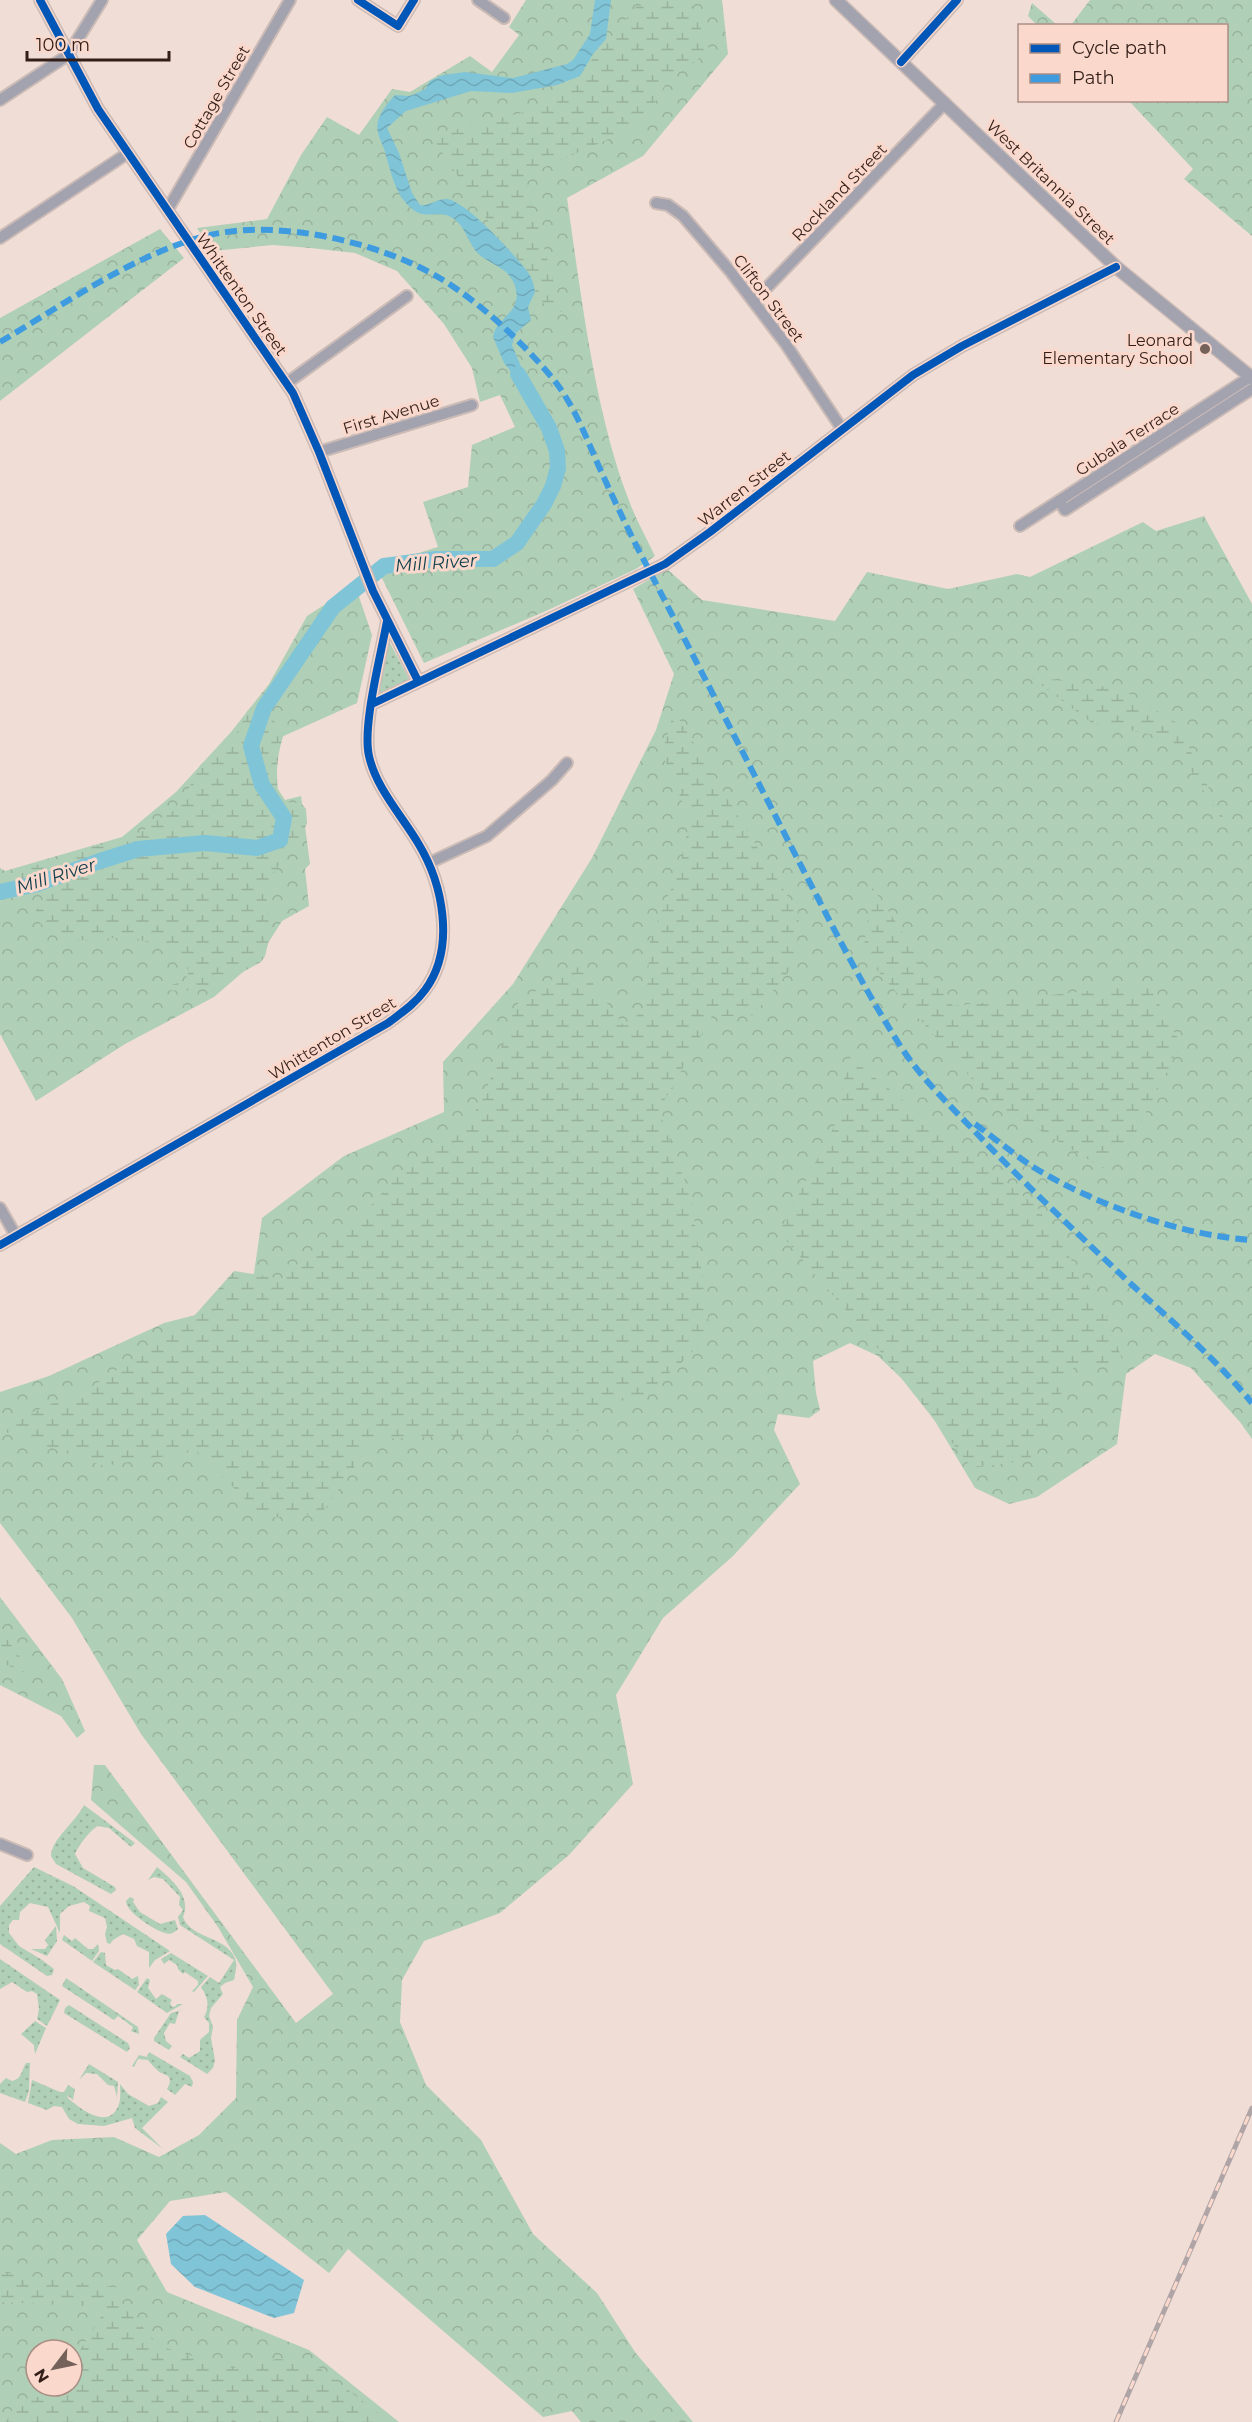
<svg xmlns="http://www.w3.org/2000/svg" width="1252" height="2422" font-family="Montserrat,sans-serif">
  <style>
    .green { fill: url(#green-dots) }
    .forest { fill: url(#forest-crowns); fill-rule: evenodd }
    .wetland { fill: url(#wetland-marsh) }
    .water { fill: url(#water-waves) }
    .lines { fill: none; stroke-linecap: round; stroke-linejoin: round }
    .river { stroke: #80c4d7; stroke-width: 16 }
    .minor-casing { stroke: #cbbbb6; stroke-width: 14 }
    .tertiary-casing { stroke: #cbbbb6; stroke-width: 15 }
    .minor { stroke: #a3a2af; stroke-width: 10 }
    .tertiary { stroke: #a3a2af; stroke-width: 12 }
    .rail-casing { stroke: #afa5a7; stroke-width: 5 }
    .rail { stroke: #fad8cc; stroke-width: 3; stroke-dasharray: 9; stroke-linecap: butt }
    .quiet { stroke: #3e9bdf; stroke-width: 6; stroke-dasharray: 12 6; stroke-linecap: butt }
    .cycleway-casing { stroke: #fad8cc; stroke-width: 11 }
    .cycleway { stroke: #0057b8; stroke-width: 8 }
    .poi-dot { fill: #74615a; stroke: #fad8cc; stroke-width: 2 }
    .labels { text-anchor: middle; stroke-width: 6; stroke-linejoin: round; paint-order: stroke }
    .street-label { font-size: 16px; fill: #321e17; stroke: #fad8cc }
    .poi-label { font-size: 16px; fill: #321e17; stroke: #fad8cc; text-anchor: end }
    .water-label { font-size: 18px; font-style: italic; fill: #13424f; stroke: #fad8cc }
  </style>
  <defs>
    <pattern id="green-dots" width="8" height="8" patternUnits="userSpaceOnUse" patternTransform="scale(1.5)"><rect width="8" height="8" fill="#b0cfb7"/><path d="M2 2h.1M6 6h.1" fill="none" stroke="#98b19d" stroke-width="1.8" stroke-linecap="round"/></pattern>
    <pattern id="forest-crowns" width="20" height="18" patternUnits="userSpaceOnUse" patternTransform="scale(1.5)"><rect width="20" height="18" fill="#b0cfb7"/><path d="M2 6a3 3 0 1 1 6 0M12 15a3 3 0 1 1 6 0" fill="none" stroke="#98b19d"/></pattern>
    <pattern id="wetland-marsh" width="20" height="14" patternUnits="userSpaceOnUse" patternTransform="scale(1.5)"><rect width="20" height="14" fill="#b0cfb7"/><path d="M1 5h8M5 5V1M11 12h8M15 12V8" fill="none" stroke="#98b19d"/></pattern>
    <pattern id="water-waves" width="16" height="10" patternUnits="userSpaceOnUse" patternTransform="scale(1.5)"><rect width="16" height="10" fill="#80c4d7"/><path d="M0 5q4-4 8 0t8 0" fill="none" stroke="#6fa8b8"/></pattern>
  </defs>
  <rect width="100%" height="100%" fill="#f0ddd6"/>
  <!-- green -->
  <path class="green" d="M 389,641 L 409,679 L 379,694 Z
    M 84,1805 L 135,1843 L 131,1847 L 109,1828 L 98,1826 C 90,1830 79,1845 75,1854 L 83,1868 L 115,1887 L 116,1890 L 111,1894 L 56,1864 L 51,1856 C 52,1838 76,1822 84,1805 Z
    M 34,1867 L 73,1886 L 170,1951 L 155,1960 L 149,1968 L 149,1952 L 137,1946 L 134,1939 L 123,1934 L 113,1940 L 110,1944 L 107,1943 L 105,1934 L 107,1927 L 105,1918 L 89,1911 L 90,1906 L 84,1902 L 69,1906 L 60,1914 L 60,1933 L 48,1907 L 30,1903 L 20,1912 L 19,1920 L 13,1920 L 9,1925 L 9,1933 L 19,1946 L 42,1960 L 54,1969 L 52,1975 L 47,1976 L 0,1944 L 0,1906 Z
    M 157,1867 C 171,1879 192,1896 183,1917 C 191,1940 231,1936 236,1962 C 237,1967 235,1974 234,1980 L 225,1983 L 220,1987 L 223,1994 L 211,2008 L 209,2016 L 213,2027 L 211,2038 L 215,2060 L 213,2068 L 207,2074 L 180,2057 L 183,2054 L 189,2058 L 200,2051 L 200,2040 L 209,2032 L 209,2023 L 204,2017 C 210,2007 208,1997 201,1987 L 210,1977 L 219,1983 L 234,1960 L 180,1925 L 178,1917 L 183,1910 L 179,1905 L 180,1897 L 163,1879 L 154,1877 L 148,1880 Z
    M 130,1897 L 134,1899 L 133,1902 L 140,1912 L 160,1924 L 175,1920 L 178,1929 C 174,1933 170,1935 165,1933 C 154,1930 126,1912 126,1901 Z
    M 56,1926 L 57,1941 L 47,1956 L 31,1949 L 45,1949 L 48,1945 L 45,1940 Z
    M 64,1935 L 72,1941 L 75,1938 L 88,1949 L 93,1949 L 98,1944 L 99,1951 L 92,1961 L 62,1940 Z
    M 101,1952 L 105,1953 L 106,1965 L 115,1970 L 118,1969 L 132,1979 L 138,1976 L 139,1985 L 135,1990 L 93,1962 Z
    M 171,1953 L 208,1976 L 194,1992 L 192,1991 L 198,1985 L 198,1981 L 185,1972 L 183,1974 L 178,1969 L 177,1965 L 169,1960 L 164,1964 L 161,1959 Z
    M 0,1959 L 60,2000 L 47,2026 L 37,2019 L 39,2009 L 37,1994 L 32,1991 L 27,1992 L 12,1982 L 0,1989 Z
    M 66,1978 L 138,2027 L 139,2034 L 131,2031 L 133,2027 L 118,2016 L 114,2020 L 62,1986 Z
    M 147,1978 L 150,1980 L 148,1988 L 156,1999 L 162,1994 L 172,2000 L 170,2003 L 172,2007 L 176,2006 L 177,2004 L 183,2004 L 167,2013 L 137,1992 Z
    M 69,2005 L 128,2043 L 130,2048 L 127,2052 L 64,2013 L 65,2008 Z
    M 185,2009 L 179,2011 L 175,2024 L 170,2023 L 164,2033 L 166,2041 L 172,2046 L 169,2050 L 154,2041 L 154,2038 L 171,2013 Z
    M 35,2021 L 46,2028 L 35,2054 L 34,2045 L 21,2034 Z
    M 149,2052 L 190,2076 L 193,2082 L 192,2087 L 185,2084 L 175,2095 L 167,2089 C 175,2074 165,2076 158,2071 C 156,2069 150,2063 148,2060 L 138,2059 L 134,2067 L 132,2066 L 139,2055 L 147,2057 Z
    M 26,2063 L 30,2063 L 29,2091 L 25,2102 L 0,2093 L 0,2084 L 6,2078 L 12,2081 C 22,2079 21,2071 26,2063 Z
    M 89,2064 L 118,2082 L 117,2097 L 114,2086 L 108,2085 L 97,2074 L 86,2073 L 79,2080 Z
    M 32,2080 L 60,2092 L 64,2092 L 68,2085 L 75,2089 L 73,2100 L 67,2095 L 68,2098 C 81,2110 110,2131 119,2104 C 121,2098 120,2090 120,2084 L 128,2094 L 149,2106 L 158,2103 L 161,2097 L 168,2102 L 142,2128 L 163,2149 L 135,2128 L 132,2118 L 104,2126 L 78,2124 L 69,2119 L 62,2107 L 54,2106 L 47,2110 L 28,2103 Z"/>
  <!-- forest -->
  <path class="forest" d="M 526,0 L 722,0 L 728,54 L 643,156 L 567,198 C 581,294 594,408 628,498 C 635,518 646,537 655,556 L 636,569 L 546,611 L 424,663 L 376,566 L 438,547 L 423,502 L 468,487 L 472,445 L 515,427 L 500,395 L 480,402 L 472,368 L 444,324 L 397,271 L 355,253 L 311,248 L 273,245 L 212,251 L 197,228 L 267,219 L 301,155 L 327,117 L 359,135 L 392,89 L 410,92 L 470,56 L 492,72 L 519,35 L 509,27 Z
    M 1090,0 L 1252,0 L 1252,236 L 1184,179 L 1193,169 L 1129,101 L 1226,100 L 1226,26 L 1071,25 Z
    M 1032,3 L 1057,25 L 1037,25 L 1028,16 Z
    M 160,229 L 184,258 L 0,401 L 0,318 Z
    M 1204,516 L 1252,604 L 1252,1439 L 1240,1422 L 1191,1368 L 1155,1354 L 1126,1374 L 1117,1444 L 1037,1497 L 1009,1504 L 975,1488 L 920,1396 L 878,1356 L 850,1343 L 813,1361 L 816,1393 L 820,1410 L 809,1418 L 778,1414 L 774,1430 L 800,1484 L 733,1556 L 663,1618 L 616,1695 L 633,1784 L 569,1855 L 500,1913 L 424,1941 L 402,1980 L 400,2022 L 426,2085 L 481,2140 L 533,2234 L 597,2293 L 635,2352 L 693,2422 L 581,2422 L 572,2411 L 543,2417 L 348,2249 L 329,2273 L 226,2192 L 170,2201 L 137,2240 L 167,2292 L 309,2350 L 399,2422 L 0,2422 L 0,2143 L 16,2154 L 52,2140 L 114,2137 L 159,2157 L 199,2135 L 236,2098 L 237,2020 L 253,1987 L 218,1927 L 186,1882 L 91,1800 L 94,1765 L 105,1765 L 296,2023 L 333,1994 L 141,1734 L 72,1618 L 0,1523 L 0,1392 L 49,1376 L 164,1323 L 250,1301 L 262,1218 L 344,1156 L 444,1112 L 443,1062 L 513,984 L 592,858 L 656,730 L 674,674 L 633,589 L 667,569 L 702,600 L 835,621 L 867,572 L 948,589 L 1017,574 L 1030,577 L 1143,522 L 1156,531 ZM 36,2350 L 72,2350 L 72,2386 L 36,2386 Z
    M 355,585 L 372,635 L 357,703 L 277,739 L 267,772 L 285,800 L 301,796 L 310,864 L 305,869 L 309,906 L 282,921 L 258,959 L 214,997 L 125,1044 L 36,1101 L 0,1034 L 0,868 L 5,871 L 122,837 L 176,792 L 231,732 L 269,684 L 307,616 Z
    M 0,1597 L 62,1679 L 85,1731 L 77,1738 L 61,1716 L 0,1685 Z"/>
  <!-- wetland -->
  <path class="wetland" d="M 659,0 L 690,0 L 710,51 L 669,78 L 643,124 L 524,176 L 562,312 L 546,307 L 431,136 L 555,104 L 636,7 Z
    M 1029,676 L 1121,689 L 1177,723 L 1232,836 L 1171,738 L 1092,723 Z
    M 255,704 L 285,731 C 277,752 275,775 279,797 L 284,802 L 301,803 L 306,809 L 307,823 L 300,840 L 272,874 L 266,905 L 271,932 L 265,956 L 261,962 C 221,983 205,995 159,989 L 184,981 L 189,972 C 186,966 183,955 179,951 C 171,944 161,946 152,944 C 146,942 140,939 134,938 C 100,934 60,955 35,916 L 36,910 L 46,902 L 44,892 L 10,894 L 0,892 L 0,876 L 10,877 L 26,868 L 78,854 L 92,847 L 118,842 L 143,831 L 150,824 L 172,812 L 186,794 L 201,764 L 220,751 L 239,730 L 247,711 Z
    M 674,711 L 799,915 L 795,964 L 752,1016 L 712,1016 L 659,1110 L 691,1198 L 710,1330 L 688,1357 L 636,1402 L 608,1399 L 581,1431 L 374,1439 L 321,1514 L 264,1518 L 197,1451 L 104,1466 L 0,1430 L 0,1426 L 91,1387 L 186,1325 L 234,1271 L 283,1279 L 323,1240 L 366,1211 L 412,1160 L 462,1132 L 484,1097 L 516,1005 L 577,962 L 624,1026 L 646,1008 L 650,939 L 679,870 L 690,820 L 662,753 Z
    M 872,887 L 953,1006 L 1148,984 L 1181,1044 L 1133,1138 L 1104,1169 L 991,1101 L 863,954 Z
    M 848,1056 L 1037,1207 L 1106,1314 L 1123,1362 L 1074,1367 L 1029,1460 L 972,1468 L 872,1341 L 779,1232 L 837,1121 Z
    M 0,1629 L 34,1677 L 0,1662 Z
    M 0,2272 L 121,2288 L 116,2296 L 159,2346 L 233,2368 L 277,2359 L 310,2361 L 390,2422 L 262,2422 L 237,2411 L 231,2422 L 6,2422 L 16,2403 L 52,2393 L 57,2386 L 72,2386 L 72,2363 L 107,2307 L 0,2302 Z"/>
  <!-- water -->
  <path class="water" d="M 595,0 L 611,0 L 606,39 L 593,54 L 580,76 L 557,85 L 512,93 L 471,91 L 406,111 L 387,128 L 399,153 L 412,193 L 420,205 C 429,207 437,198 447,199 C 466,201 514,254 527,271 C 532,277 534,285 535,292 L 528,307 L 531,320 L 516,333 L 512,345 L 536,402 L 504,363 L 493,337 C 495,319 521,313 516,290 C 511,265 486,265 475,250 C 467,239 464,224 451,217 C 437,210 425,220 412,209 C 395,195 391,172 385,152 C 382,142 375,132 378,121 C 380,113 389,101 395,95 L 409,96 L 415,94 L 425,89 L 430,81 L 443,75 L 465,72 L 513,78 L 567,64 L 573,60 L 590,34 Z
    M 205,2215 L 304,2280 L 294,2313 L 274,2318 L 195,2287 L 171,2264 L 166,2234 L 183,2216 Z"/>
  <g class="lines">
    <!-- river -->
    <path class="river" d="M 0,892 L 37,884 L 97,862 L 138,849 L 205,843 L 257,848 L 280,840 L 284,818 L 262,785 L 251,746 L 264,708 L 333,607 L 384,566 L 436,559 L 493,559 L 517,543 L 544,504 L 553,486 L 558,468 L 557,451 L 549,428 L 518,374"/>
    <!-- minor casing -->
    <g class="minor-casing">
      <path id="minor" d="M 40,0 L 98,109 L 293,393 L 319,452 L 373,591 L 418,681
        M 358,0 L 398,26 L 414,0
        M 478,0 L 504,18
        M 901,62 L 957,0
        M 0,100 L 68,55 L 102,0
        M 656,203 L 668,205 L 683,216 L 730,271 L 785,343 L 842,429
        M 168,209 L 290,0
        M 0,238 L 128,153
        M 754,301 L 945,103
        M 287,383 L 407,296
        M 319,452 L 472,405
        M 1059,501 L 1065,510 L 1252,389
        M 1020,526 L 1250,377
        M 372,704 L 665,564 L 710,532 L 913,375 L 962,346 L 1116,267
        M 429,863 L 487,836 L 552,780 L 567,763
        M 0,1208 L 16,1236
        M 0,1245 L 388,1023 C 401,1013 415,1004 425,990 C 456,948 443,884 418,843 C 402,816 376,788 369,756 C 362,726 381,655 387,621
        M 0,1844 L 27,1855"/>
    </g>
    <!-- tertiary casing -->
    <g class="tertiary-casing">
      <path id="tertiary" d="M 836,0 L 1116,267 L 1252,378"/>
    </g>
    <!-- minor -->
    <use href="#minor" class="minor"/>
    <!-- tertiary -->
    <use href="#tertiary" class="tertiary"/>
    <!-- rail casing -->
    <g class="rail-casing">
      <path id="rail" d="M 1116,2422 L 1252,2108"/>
    </g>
    <!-- rail -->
    <use href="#rail" class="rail"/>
    <!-- quiet -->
    <path class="quiet" d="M 0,342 C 63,305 139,251 210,235 C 279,219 378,242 438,277 C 478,300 529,348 557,384 C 574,407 585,434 596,460 C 609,489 622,517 636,545 C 690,649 743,753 796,856 C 830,921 862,986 901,1047 C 923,1081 954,1109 982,1139 C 1030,1189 1080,1236 1131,1284 C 1173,1322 1216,1359 1252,1403
      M 975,1124 C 993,1137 1011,1152 1030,1165 C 1090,1203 1182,1236 1252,1240"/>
    <!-- cycleway casing -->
    <g class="cycleway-casing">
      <path id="cycleway" d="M 40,0 L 98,109 L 293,393 L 319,452 L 373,591 L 418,681
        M 358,0 L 398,26 L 414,0
        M 901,62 L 957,0
        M 372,704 L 665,564 L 710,532 L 913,375 L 962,346 L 1116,267
        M 0,1245 L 388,1023 C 401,1013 415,1004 425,990 C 456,948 443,884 418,843 C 402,816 376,788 369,756 C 362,726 381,655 387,621"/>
    </g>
    <!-- cycleway -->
    <use href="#cycleway" class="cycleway"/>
  </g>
  <!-- markers -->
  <circle class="poi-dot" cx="1205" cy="349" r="6"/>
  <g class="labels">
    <!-- street labels -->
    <g class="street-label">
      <text transform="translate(216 97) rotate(-60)" y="6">Cottage Street</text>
      <text transform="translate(1051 182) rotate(44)" y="6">West Britannia Street</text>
      <text transform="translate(839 192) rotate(-46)" y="6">Rockland Street</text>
      <text transform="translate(242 294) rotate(55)" y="6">Whittenton Street</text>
      <text transform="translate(769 298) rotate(53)" y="6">Clifton Street</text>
      <text transform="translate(391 414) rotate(-17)" y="6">First Avenue</text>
      <text transform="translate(1127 439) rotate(-33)" y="6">Gubala Terrace</text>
      <text transform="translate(744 488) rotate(-38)" y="6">Warren Street</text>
      <text transform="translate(332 1038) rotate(-31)" y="6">Whittenton Street</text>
    </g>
    <!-- poi labels -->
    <g class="poi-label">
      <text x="1193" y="346">Leonard<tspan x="1193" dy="18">Elementary School</tspan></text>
    </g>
    <!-- water labels -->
    <g class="water-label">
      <text transform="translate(436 563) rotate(-4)" y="6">Mill River</text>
      <text transform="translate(56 876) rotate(-17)" y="6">Mill River</text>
    </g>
  </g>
  <!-- legend -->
  <rect x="1018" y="24" width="210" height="78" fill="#fad8cc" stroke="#aa8e84" stroke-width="1.5"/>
  <rect x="1030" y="44" width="30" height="9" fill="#0057b8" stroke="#aa8e84" stroke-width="1.5"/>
  <text x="1072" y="54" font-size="18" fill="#321e17">Cycle path</text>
  <rect x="1030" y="74" width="30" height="9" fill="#3e9bdf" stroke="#aa8e84" stroke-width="1.5"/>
  <text x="1072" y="84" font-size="18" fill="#321e17">Path</text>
  <!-- north arrow -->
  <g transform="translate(54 2368) rotate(238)"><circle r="28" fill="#fad8cc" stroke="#aa8e84" stroke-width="1.5"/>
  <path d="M0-4.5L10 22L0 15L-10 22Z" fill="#74615a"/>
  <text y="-9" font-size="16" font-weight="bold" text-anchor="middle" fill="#321e17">N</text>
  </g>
  <!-- scale -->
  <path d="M27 51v9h142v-9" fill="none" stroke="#321e17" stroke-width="3"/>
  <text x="36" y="51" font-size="18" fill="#321e17" stroke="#fad8cc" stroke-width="4.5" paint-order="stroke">100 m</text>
</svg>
